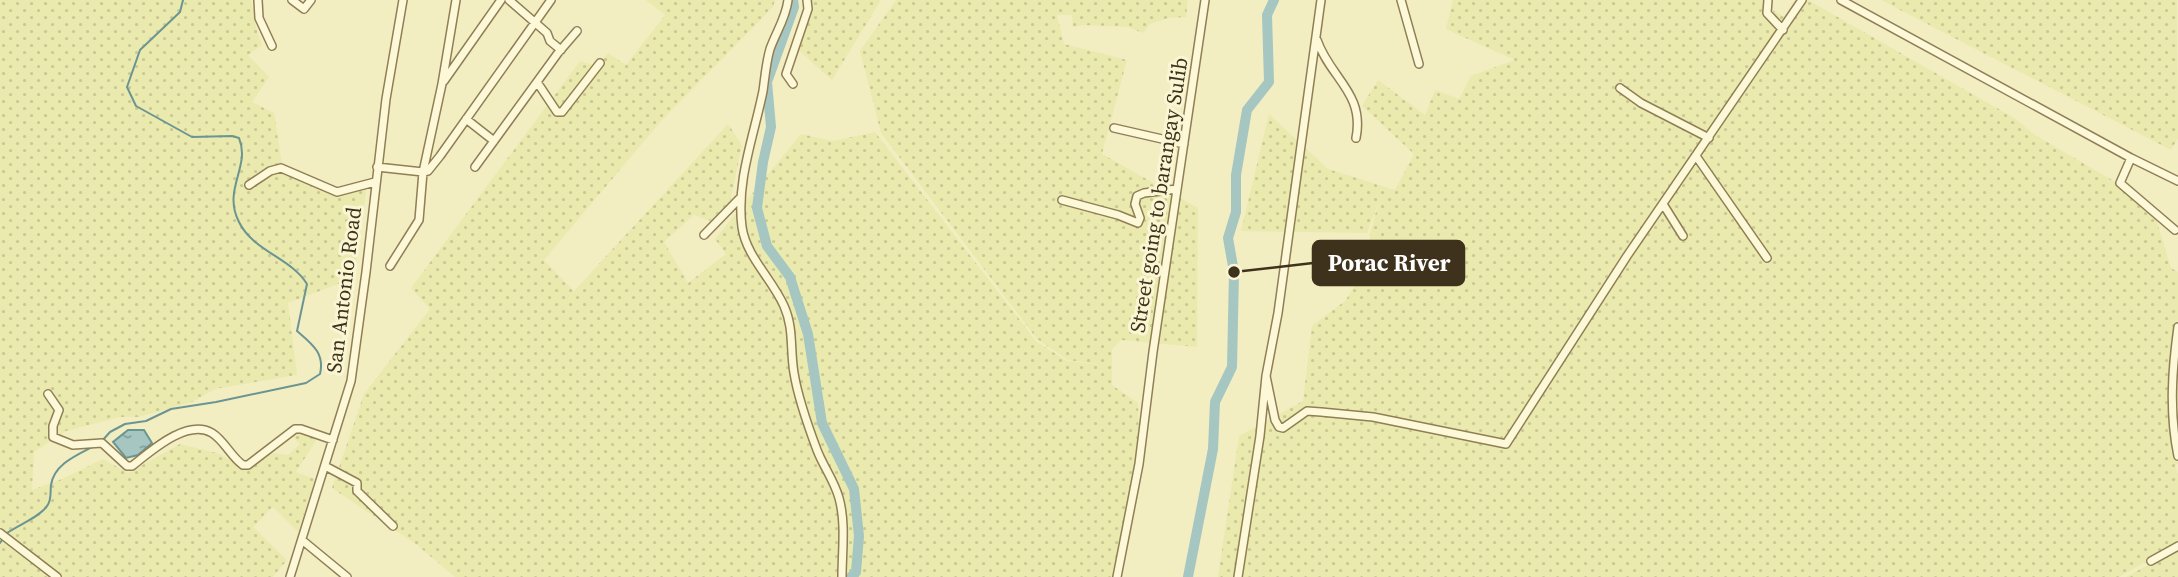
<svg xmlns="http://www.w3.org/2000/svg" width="2178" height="577" font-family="'Source Serif 4',serif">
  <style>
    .farmland { fill: url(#farmland-dots) }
    .water { fill: url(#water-ripples); stroke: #6a9592; stroke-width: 2 }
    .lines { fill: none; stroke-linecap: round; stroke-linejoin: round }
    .stream { stroke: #6a9592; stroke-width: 2 }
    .river { stroke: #a5c6c1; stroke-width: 10 }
    .minor-casing { stroke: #907e56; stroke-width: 10 }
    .minor { stroke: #fdf8d7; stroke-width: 7 }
    .labels { text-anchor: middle; stroke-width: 6; stroke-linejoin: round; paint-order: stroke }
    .street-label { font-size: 21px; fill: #3e321c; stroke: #faf5d3 }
    .leader { fill: none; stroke: #3e321c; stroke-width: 2.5 }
    .callout-dot { fill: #3e321c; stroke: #faf5d3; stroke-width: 2.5 }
    .callout { fill: #3e321c; stroke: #3e321c; stroke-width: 2.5 }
    .callout-label { font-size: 23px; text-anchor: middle; font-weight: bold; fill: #fff }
  </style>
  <defs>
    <pattern id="farmland-dots" width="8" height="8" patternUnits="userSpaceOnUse" patternTransform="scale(1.75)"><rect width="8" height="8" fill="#eaeaae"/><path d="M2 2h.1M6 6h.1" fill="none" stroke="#cac995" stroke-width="1.8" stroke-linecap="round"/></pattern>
    <pattern id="water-ripples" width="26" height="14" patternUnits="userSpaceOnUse" patternTransform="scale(1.75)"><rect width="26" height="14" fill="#a5c6c1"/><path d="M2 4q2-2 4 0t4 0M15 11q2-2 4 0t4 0" fill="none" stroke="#88a19c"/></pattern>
  </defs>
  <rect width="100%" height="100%" fill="#f3edc2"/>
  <!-- farmland -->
  <path class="farmland" d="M 0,0 L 251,0 L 257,31 L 262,45 L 248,55 L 269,77 L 252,102 L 274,113 L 283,172 L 337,195 L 367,185 L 354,278 L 288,303 L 297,375 L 215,389 L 192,402 L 139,417 L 120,417 L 66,431 L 34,452 L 32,490 L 62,479 L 103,459 L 128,473 L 180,444 L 217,453 L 243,467 L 273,453 L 288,455 L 300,444 L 291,435 L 301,431 L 317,439 L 296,472 L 315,479 L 298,532 L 273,507 L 253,527 L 287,560 L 273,577 L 0,577 Z
    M 646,0 L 775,0 L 773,7 L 661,121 L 544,260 L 574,291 L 728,124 L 742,145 L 730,202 L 710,221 L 694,215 L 664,242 L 688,283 L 726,254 L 715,239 L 801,134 L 833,141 L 875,132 L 1036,341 L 1067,361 L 1104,365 L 1068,360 L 1037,339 L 881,133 L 860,51 L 896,0 L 1188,0 L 1186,17 L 1168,18 L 1150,24 L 1143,33 L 1128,27 L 1084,25 L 1073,27 L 1072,15 L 1057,15 L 1064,44 L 1127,60 L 1102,154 L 1198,208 L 1197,347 L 1121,340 L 1112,349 L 1112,385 L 1138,403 L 1139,439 L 1115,577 L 455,577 L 417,545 L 332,488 L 364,394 L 430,309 L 411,288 L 580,61 L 597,66 L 608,53 L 626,65 L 665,15 Z
    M 810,0 L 881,0 L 832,80 L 796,48 Z
    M 1453,0 L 1771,0 L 1769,8 L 1785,17 L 1795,0 L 1808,0 L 2016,119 L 2035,135 L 2119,184 L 2153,209 L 2171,268 L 2178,272 L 2178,319 L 2170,345 L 2178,347 L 2178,464 L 2175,465 L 2178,474 L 2178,544 L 2119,577 L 1218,577 L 1239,436 L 1303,401 L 1312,326 L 1345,301 L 1368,266 L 1370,233 L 1380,198 L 1367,233 L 1241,231 L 1269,114 L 1328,169 L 1395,190 L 1414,154 L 1362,106 L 1378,80 L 1425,115 L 1435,90 L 1459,99 L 1471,76 L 1515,60 L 1446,29 Z
    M 1881,0 L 2177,0 L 2178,138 L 2171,150 Z
    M 2178,548 L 2178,577 L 2126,577 L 2168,554 Z"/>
  <!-- water -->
  <path class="water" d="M 128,430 L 144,430 L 152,443 L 138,455 L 126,458 L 113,442 Z"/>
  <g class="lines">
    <!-- stream -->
    <path class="stream" d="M 102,441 L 110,432 L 125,424 L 146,421 L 171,409 L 216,402 L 306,383 L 320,374 C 325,353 312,344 297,331 L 307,284 C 291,258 253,251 239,222 C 222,189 251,167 239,138 L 232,136 L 192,137 L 136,106 L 127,87 L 140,50 L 180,12 L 183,0
      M 7,533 C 18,525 40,517 47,506 C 52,500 50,492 51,485 C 54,464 77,455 94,446
      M 0,543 L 2,540"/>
    <!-- river -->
    <path class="river" d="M 793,0 L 794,7 L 767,82 L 771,127 L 763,162 L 757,208 L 767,246 L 790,277 L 808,334 L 822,423 L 854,489 L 859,536 L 856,572 L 851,577
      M 1188,577 L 1213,449 L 1215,402 L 1232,367 L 1234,272 L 1228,238 L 1236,212 L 1236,175 L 1247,110 L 1269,82 L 1267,15 L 1274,0"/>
    <!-- minor casing -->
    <g class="minor-casing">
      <path id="minor" d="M 258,0 L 259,18 L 272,46
        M 292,0 L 304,9 L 311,0
        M 509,0 L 547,33 L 550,41 L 561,50
        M 788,0 C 786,18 776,32 770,49 C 766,63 765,77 763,91 C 754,136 736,181 742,227 C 746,256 772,279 784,306 C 794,328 790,350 794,373 C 798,398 808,426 817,450 C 823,466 834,480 839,498 C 846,523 842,551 842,577
        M 1401,0 L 1419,64
        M 1768,0 L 1767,13 L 1783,30
        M 1841,0 L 2131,158 L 2178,181
        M 1317,40 C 1330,78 1365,93 1356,138
        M 444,81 L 501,0
        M 537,82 L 557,112 L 562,112 L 600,63
        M 793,84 L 786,74 L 808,9 L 807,0
        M 1620,88 L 1641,103 L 1709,138
        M 466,119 L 494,141
        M 1114,128 L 1184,144
        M 1696,156 L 1767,258
        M 2131,158 L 2120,183 L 2175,230
        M 377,167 L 423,172 L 442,84 L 456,0
        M 475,167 L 558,53 L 577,31
        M 249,185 L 270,171 L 281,168 L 337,192 L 375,182
        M 1062,200 L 1118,215 L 1138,223 L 1140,218 L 1135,204 L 1137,196 L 1144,193 L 1177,189
        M 1663,204 L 1683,236
        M 704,235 L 739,199
        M 390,266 L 419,220 L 423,172 L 428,171 L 440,156 L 551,0
        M 2178,327 C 2172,370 2169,413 2178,456
        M 1266,376 L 1275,420 L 1279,427 L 1283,428 L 1307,411 L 1321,412 L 1373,417 L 1506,444 L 1627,256 L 1802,0
        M 48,394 L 59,410 L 53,426 L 53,437 L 73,445 L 102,443 L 127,466 L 132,466 C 150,452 187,418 212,433 C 224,440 231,457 243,465 L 248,465 L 295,429 L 301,429 L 333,440
        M 325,466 L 357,483 L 357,491 L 393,526
        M 0,533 L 57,577
        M 302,540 L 347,577
        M 2151,561 L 2178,546
        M 290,577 L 351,381 L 366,272 L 386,99 L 403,0
        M 1117,577 L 1139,464 L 1153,352 L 1205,0
        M 1238,577 L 1260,436 L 1266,376 L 1278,313 L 1321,0"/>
    </g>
    <!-- minor -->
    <use href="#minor" class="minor"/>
  </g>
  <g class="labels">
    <!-- street labels -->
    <g class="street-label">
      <text transform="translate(1159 195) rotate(-81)" y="7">Street going to barangay Sulib</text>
      <text transform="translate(344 290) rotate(-83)" y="7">San Antonio Road</text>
    </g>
  </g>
  <!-- callouts -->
  <path class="leader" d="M1234 272L1313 263"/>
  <circle class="callout-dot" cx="1234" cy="272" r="7"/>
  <rect class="callout" x="1313" y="241" width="151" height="44" rx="7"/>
  <g class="callout-label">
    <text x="1389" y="271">Porac River</text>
  </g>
</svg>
